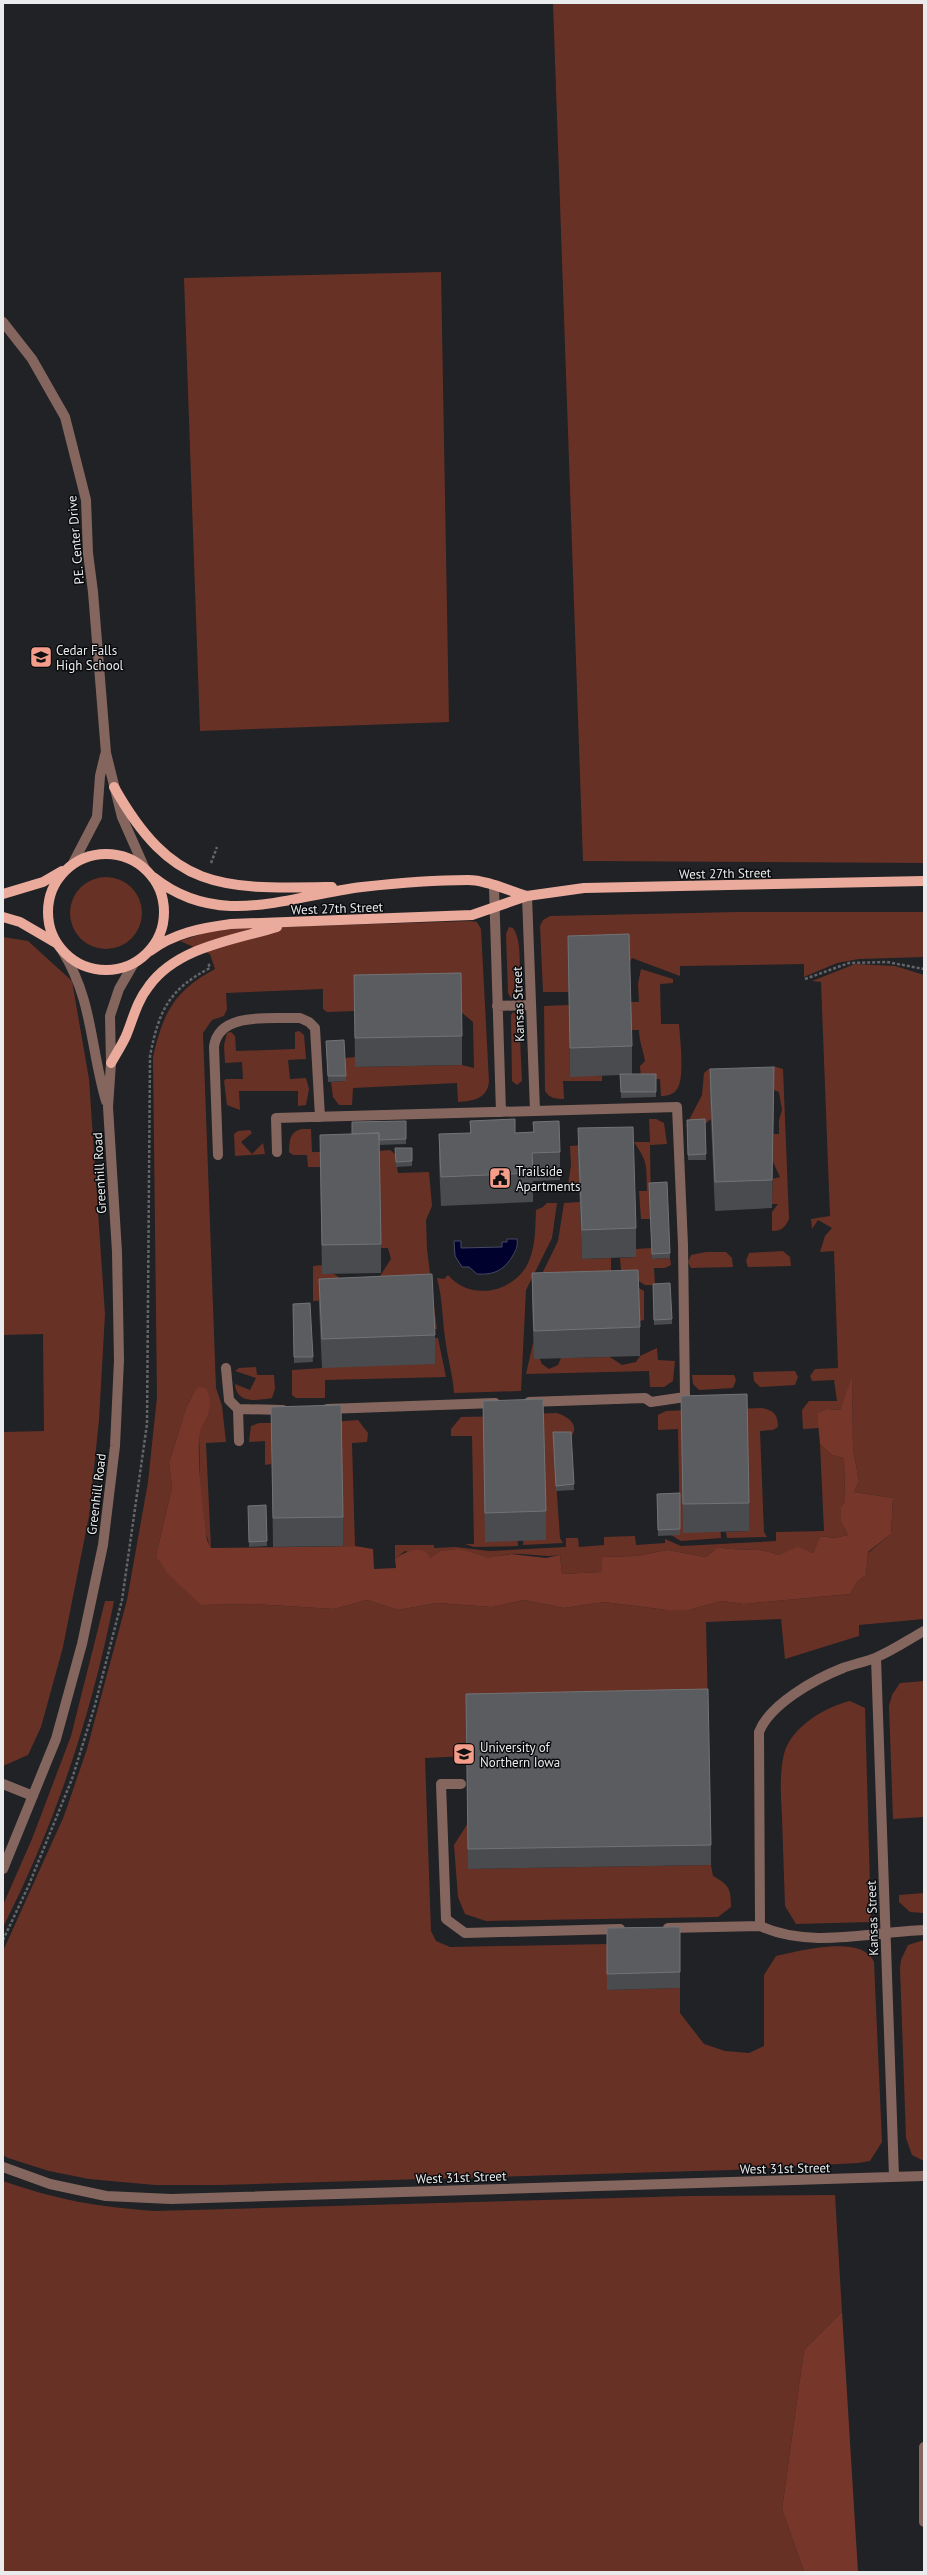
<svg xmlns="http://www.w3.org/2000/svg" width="927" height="2575" font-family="'PT Sans',sans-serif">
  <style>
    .green { fill: #683126 }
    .forest { fill: #76372a }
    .water { fill: #00022d; stroke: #464867 }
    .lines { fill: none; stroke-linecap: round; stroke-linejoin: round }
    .path { stroke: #636568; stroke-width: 2.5; stroke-dasharray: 3 2; stroke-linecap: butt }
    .minor { stroke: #85665f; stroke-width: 10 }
    .major { stroke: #eaab9c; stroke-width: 10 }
    .wall { fill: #494b4f }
    .shaded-wall { fill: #313337 }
    .building { fill: #5a5c60; stroke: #717376 }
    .labels { text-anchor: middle; stroke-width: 3; stroke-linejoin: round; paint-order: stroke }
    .street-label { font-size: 13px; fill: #e9ebed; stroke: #0a0b0d }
    .poi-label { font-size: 13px; fill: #e9ebed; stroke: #0a0b0d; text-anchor: start }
  </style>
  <rect width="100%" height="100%" fill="#202225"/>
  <!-- green -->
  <path class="green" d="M 553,3 L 924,3 L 924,863 L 583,861 Z
    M 441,272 L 449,722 L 200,731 L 184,278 Z
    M70 913a36 36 0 1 1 72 0a36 36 0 1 1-72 0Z
    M 739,912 L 924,912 L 924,957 L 859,959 L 837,963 L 804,977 L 804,964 L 680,966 L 680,976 L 632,958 L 629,963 L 568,992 L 543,992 L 540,926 L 543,920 L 550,916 Z
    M 470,921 L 477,922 L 481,929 L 489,1082 C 487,1099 473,1101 458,1102 L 457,1083 L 353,1088 L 352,1105 L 339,1105 L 333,1097 L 331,1082 L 346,1081 L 345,1058 L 355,1057 L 355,1067 L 462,1065 L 474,1068 L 473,1022 L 461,1012 L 354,1004 L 354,1011 L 327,1012 L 323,1009 L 323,989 L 226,993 L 227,1009 L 224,1016 L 212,1020 L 203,1033 L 216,1388 L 222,1406 L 226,1442 L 206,1443 L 211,1548 C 196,1513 201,1473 199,1436 C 198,1420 196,1405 195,1390 L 186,1408 L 169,1463 L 172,1487 L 156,1556 L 202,1605 L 254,1604 L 334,1609 L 367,1600 L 398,1610 L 437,1603 L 492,1607 L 524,1600 L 564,1608 L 604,1602 L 667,1610 L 689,1610 L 721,1601 L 744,1604 L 850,1594 L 858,1581 L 866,1575 L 868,1553 L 891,1534 L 893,1498 L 854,1492 L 859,1481 L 853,1449 L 852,1379 L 840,1410 L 826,1409 L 817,1413 L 819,1428 L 803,1429 L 802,1410 L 809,1401 L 837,1401 L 834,1380 L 812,1381 L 810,1376 L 815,1369 L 838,1368 L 834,1251 L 820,1252 L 825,1236 L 832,1228 L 818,1220 L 812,1229 L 811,1219 L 830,1216 L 821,982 L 812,981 L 855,964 L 895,966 L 924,975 L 924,1619 L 859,1625 L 859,1636 L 785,1659 L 781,1619 L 706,1622 L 708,1710 L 466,1715 L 467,1756 L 425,1758 L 431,1931 L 436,1941 L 450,1947 L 607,1944 L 607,1990 L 680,1988 L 680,2013 L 704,2044 L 725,2051 L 749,2053 L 764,2046 L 764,1975 L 776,1956 C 800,1951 862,1934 874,1962 L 882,2142 L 870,2161 L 858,2163 L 731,2170 L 220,2185 L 155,2185 L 89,2179 L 49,2171 L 8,2158 L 3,2155 L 3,1951 L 64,1816 L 87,1749 L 127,1600 L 148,1482 L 157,1397 L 153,1057 C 163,1013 174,991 215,969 L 210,954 L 180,941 L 207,932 L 242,928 Z
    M 509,927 L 513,928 C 523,941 519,976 519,992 L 516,997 L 511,998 L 508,993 L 506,934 Z
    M 3,937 L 28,941 L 72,981 L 89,1079 L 105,1314 L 99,1420 L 89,1516 L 63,1647 L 41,1727 L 28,1755 L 3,1766 L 3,1432 L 44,1431 L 43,1334 L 3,1335 Z
    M 641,969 L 673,979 L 673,983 L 660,984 L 661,1024 L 679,1024 C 680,1038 685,1079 677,1089 C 673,1095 667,1096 661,1096 L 660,1079 L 641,1079 L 640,1066 L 645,1061 C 643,1049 639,1041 639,1030 L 631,1030 L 630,1002 L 639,1002 L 638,984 Z
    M 569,1005 L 570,1076 L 602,1076 L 602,1081 L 563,1081 L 564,1099 C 556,1099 549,1098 545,1091 L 544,1006 Z
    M 513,1012 L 519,1016 L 522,1081 L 517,1085 L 512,1081 L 511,1015 Z
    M 299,1031 L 304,1035 L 306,1059 L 288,1060 L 290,1079 L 306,1078 L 309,1089 L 306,1105 L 298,1106 L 298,1091 L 239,1091 L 240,1110 L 227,1105 L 224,1081 L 226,1079 L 243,1079 L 242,1062 L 225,1063 L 224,1045 L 227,1033 L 231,1032 L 235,1036 L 236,1051 L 295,1049 L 295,1032 Z
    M 773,1066 L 783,1069 L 789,1219 C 785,1228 781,1231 772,1231 L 772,1212 L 778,1204 L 772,1204 L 772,1179 L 780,1177 L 773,1162 L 773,1134 L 779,1134 L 779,1120 L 782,1110 L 779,1092 L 774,1090 Z
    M 710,1068 L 713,1070 L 711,1119 L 705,1124 L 686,1126 L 702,1095 L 704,1073 Z
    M 649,1119 L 656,1119 L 664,1123 L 667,1144 L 650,1145 L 651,1219 L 641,1219 L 639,1191 L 647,1191 C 646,1166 649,1164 634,1142 L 650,1142 Z
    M 302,1129 L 311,1129 L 312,1152 L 328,1152 L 320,1167 L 308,1167 L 307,1155 L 293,1155 L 289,1152 C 290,1140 289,1132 302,1129 Z
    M 250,1130 L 252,1133 L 241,1142 L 252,1154 L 263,1143 L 265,1154 L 235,1156 L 234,1134 L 238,1131 Z
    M 607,1143 L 579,1185 L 568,1185 L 571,1165 L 570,1146 Z
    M 390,1150 L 395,1154 L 398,1173 L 429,1172 L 432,1206 L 426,1220 L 427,1249 L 437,1329 L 433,1329 L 368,1280 L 380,1276 L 391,1259 L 388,1248 L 381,1248 L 379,1151 Z
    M 580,1202 L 582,1259 L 611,1258 L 611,1272 L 644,1291 L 644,1320 L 639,1321 L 540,1278 L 558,1241 L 564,1203 Z
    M 547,1203 L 557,1203 L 552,1238 L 526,1290 L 521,1391 L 454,1393 C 453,1376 448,1360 446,1344 C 442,1321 443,1300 437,1278 L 444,1279 L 448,1275 C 469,1300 509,1294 526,1267 C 536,1250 535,1229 536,1210 L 543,1207 Z
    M 652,1248 L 652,1259 L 670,1258 L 671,1265 L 665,1268 L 654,1268 L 655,1285 L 645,1285 L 621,1270 L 620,1258 L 636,1257 L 636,1249 Z
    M 783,1251 L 790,1257 L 791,1266 L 748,1267 L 746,1261 L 749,1253 Z
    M 706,1252 L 726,1252 L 732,1258 L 733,1267 L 691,1268 L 688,1262 L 691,1255 Z
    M 322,1265 L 323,1274 L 334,1274 L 346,1282 L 328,1300 L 313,1301 L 313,1266 Z
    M 433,1338 L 438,1338 L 446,1377 L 325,1380 L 325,1398 L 296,1398 L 292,1395 L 292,1370 L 322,1368 Z
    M 533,1343 L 542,1364 L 549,1369 L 558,1365 L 561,1358 L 610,1357 L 622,1365 L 636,1362 L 640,1356 L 657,1348 L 658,1360 L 675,1361 L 673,1381 L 664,1387 L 650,1387 L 649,1371 L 526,1374 Z
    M 256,1367 L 257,1375 L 274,1375 L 275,1389 L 272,1398 C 258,1400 237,1405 235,1384 L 250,1390 L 256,1378 L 235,1371 L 239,1368 Z
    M 795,1371 L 798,1377 L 795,1385 L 760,1387 L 754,1381 L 753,1372 Z
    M 692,1375 L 734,1375 L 736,1380 L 733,1388 L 699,1390 L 693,1384 Z
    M 762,1408 C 774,1410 778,1415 778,1427 L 773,1430 L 760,1431 L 764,1532 L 767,1537 L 727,1538 L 726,1532 L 748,1531 L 733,1409 Z
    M 712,1409 L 721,1538 L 681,1541 L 671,1535 L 680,1535 L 678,1429 L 658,1430 L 658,1415 L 666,1411 Z
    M 557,1413 C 568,1417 580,1424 571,1437 L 553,1438 L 560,1538 L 563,1543 L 523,1545 L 528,1414 Z
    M 510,1416 L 518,1546 L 474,1547 L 465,1544 L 474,1544 L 472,1436 L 451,1436 L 451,1429 L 461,1417 Z
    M 358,1420 L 368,1433 L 367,1442 L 352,1443 L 355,1546 L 343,1546 L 331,1422 Z
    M 259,1423 L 307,1423 L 271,1436 L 271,1464 L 265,1465 L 265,1441 L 249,1442 L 251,1426 Z
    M 820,1444 L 832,1455 L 844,1458 L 845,1501 L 841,1507 L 841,1522 L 848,1535 L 834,1538 L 820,1536 L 813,1553 L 798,1548 L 779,1555 C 757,1546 740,1552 718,1547 L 706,1557 L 667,1550 L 637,1556 L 602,1557 L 602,1572 L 562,1574 L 560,1555 C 543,1558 527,1553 510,1554 C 504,1554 496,1559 489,1558 C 462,1555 458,1541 430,1558 L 405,1551 L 395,1559 L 395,1545 L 434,1545 L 434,1548 L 456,1547 L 489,1551 L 566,1547 L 566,1538 L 578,1538 L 579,1547 L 604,1545 L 604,1537 L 635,1536 L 636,1545 L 665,1543 L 665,1539 L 681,1546 L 776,1541 L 776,1532 L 824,1531 Z
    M 105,1601 L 114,1601 C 92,1713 55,1825 3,1927 L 3,1905 L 32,1839 L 71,1736 Z
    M 924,1681 L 924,1817 L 893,1819 L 889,1706 L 892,1695 L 900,1683 Z
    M 850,1701 L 865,1708 L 871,1922 L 796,1924 L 785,1906 C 784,1877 783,1848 782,1818 C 781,1797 779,1775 784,1754 C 791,1727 825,1707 850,1701 Z
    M 468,1823 L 469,1869 L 711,1865 L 713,1876 C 729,1885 731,1888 731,1907 L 718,1917 L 486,1921 L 465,1914 L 458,1897 L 454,1845 Z
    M 924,1893 L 924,1913 L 910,1912 L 899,1902 L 899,1895 Z
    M 924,1940 L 924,2161 L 912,2155 L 906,2138 L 900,1968 L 901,1960 L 908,1945 Z
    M 3,2181 C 58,2200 97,2207 155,2211 L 688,2196 L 835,2195 L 842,2312 L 804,2350 L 782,2509 L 804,2572 L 3,2572 Z"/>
  <!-- forest -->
  <path class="forest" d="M 852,1377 L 853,1449 L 859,1481 L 854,1492 L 893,1498 L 891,1534 L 868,1552 L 866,1575 L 858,1581 L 850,1594 L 744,1604 L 721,1601 L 689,1610 L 667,1610 L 604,1602 L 564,1608 L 524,1600 L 492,1607 L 437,1603 L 398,1610 L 367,1600 L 334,1609 L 254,1604 L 201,1605 L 168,1574 L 156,1556 L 172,1487 L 169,1463 L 186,1408 L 195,1390 L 200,1387 L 207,1389 C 216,1416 200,1419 199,1439 C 198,1473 202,1506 207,1540 L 211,1548 L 355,1546 L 373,1549 L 374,1569 L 396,1568 L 395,1559 C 404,1552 424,1543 430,1558 L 441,1551 L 459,1549 L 489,1558 L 511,1554 L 546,1558 L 560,1555 L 562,1574 L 602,1572 L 602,1557 L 637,1556 L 667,1550 L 706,1557 L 718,1547 C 740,1552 757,1546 779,1555 L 798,1547 L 813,1553 L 820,1536 L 834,1538 L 848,1535 L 841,1522 L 841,1507 L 845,1501 L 844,1458 L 832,1455 L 820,1444 L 817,1413 L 826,1409 L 840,1410 Z
    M 842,2312 L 858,2572 L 804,2572 L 782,2509 L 804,2350 Z"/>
  <!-- water -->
  <path class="water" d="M 507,1239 L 517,1239 C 518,1247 516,1250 512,1257 C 503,1271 493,1275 477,1274 L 469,1267 L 462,1267 L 455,1256 L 454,1241 L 461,1241 L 461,1248 L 502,1247 L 502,1242 L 507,1242 Z"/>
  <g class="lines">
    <!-- path -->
    <path class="path" d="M 211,863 L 217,847
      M 805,979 L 849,963 L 887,962 L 924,969
      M 3,1940 L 28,1887 L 72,1779 L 95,1705 L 122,1600 L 147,1424 L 150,1056 C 159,1011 168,990 210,968 L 208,962"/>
    <!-- minor -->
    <path class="minor" d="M 3,322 L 32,359 L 65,417 L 86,500 L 88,553 L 93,592 L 106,753 L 122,817 L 145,869
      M 72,865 L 97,817 L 100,776 L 105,755
      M 494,887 L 501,1112
      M 527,896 L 535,1111
      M 63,952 C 93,1001 90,1047 106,1101
      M 497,1006 L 531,1005
      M 277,1152 L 276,1118 L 677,1107 L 683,1245 L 685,1397 L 651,1402 L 645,1398 L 529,1402
      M 218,1155 L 214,1047 C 218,1011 272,1019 300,1018 L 309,1022 L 315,1028 L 320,1117
      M 226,1368 L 229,1400 L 238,1409 L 239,1441
      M 238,1409 L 283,1410
      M 327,1409 L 495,1403
      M 924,1631 C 908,1640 892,1651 875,1658 C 865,1662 854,1664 843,1668 C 815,1679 770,1704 759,1732 L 760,1926 C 810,1949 871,1932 924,1930
      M 876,1658 L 894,2177
      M 3,1784 L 33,1796
      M 461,1784 L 441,1784 L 446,1919 L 465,1933 L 620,1929
      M 3,1869 L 56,1739 L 82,1644 L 103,1545 L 115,1446 L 119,1360 L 117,1252 L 108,1107 L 111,1063 L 110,1016 L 119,989 L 134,963
      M 668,1928 L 760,1926
      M 3,2167 L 50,2184 L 106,2196 L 171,2199 L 924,2176
      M 924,2447 L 924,2522"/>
    <!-- major -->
    <path class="major" d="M 114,787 C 173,892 222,889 332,887
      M48 912a58 58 0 1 1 116 0a58 58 0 1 1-116 0Z
      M 153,877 C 219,930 288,896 362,887 C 397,883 433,880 468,880 C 487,880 509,891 527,896
      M 3,894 L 43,882 L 62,871
      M 3,917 L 20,922 L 56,943
      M 150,951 C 174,933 201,928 231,924 L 472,915 L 527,896 L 584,888 L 924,881
      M 111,1063 C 116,1054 122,1045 126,1036 C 133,1019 137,1001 149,986 C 177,947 234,940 277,927"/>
  </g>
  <!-- wall -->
  <path class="wall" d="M 568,936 L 632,1046 L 632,1074 L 656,1074 L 656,1097 L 621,1098 L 620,1075 L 570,1077 L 568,964 Z
    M 354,975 L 462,1036 L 462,1065 L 355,1067 Z
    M 326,1041 L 346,1076 L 346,1081 L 328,1082 Z
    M 710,1069 L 774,1095 L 772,1208 L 715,1211 L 710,1098 Z
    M 406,1121 L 406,1144 L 379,1145 L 381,1244 L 381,1273 L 322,1274 L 320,1164 L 320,1135 L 352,1134 Z
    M 470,1121 L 515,1133 L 533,1132 L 533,1122 L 560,1152 L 560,1180 L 533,1181 L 533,1202 L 441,1206 L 439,1163 L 439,1134 L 470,1133 Z
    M 687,1125 L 706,1154 L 706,1160 L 688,1160 Z
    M 578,1128 L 636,1228 L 636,1257 L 582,1259 L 578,1157 Z
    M 395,1148 L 412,1161 L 412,1166 L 396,1167 Z
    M 649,1188 L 670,1253 L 670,1258 L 652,1259 Z
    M 532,1273 L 640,1327 L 640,1356 L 534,1359 L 532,1302 Z
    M 319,1279 L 435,1335 L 435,1364 L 322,1368 L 319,1307 Z
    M 653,1284 L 672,1319 L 672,1324 L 654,1325 Z
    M 310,1303 L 313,1362 L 294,1363 L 293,1304 Z
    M 681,1396 L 749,1503 L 749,1531 L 683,1533 Z
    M 483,1401 L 546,1511 L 546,1540 L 485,1542 L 483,1430 Z
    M 271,1407 L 343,1517 L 343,1546 L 273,1547 Z
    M 553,1432 L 574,1484 L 574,1490 L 556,1491 Z
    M 680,1493 L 680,1535 L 658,1536 L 657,1494 Z
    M 266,1505 L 267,1546 L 249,1547 L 248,1506 Z
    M 466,1694 L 711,1845 L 711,1865 L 468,1869 Z
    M 680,1927 L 680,1988 L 607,1990 L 607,1928 Z"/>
  <!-- shaded-wall -->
  <path class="shaded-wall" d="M 774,1067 L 774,1095 L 772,1208 L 772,1180 Z"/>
  <!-- building -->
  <path class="building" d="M 629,934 L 632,1046 L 570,1048 L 568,936 Z
    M 461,973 L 462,1036 L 355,1038 L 354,975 Z
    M 344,1040 L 346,1076 L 328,1076 L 326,1041 Z
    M 774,1067 L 772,1180 L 715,1182 L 710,1069 Z
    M 620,1074 L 656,1074 L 656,1092 L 621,1092 Z
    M 515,1119 L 515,1133 L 534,1132 L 533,1122 L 559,1121 L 560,1152 L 532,1153 L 533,1173 L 441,1177 L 439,1134 L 471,1133 L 470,1121 Z
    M 705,1119 L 706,1154 L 688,1155 L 687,1120 Z
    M 406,1121 L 406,1139 L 379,1140 L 379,1133 L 352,1134 L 352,1122 Z
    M 633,1127 L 636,1228 L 582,1230 L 578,1128 Z
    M 379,1133 L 381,1244 L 322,1245 L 320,1135 Z
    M 395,1148 L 412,1148 L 412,1161 L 396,1162 Z
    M 667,1182 L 670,1253 L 652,1254 L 649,1183 Z
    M 638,1270 L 640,1327 L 534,1331 L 532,1273 Z
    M 432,1274 L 435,1335 L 322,1339 L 319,1279 Z
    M 670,1283 L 672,1319 L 654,1320 L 653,1284 Z
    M 310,1303 L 313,1357 L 294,1357 L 293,1304 Z
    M 747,1394 L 749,1503 L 683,1504 L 681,1396 Z
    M 543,1399 L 546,1511 L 485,1513 L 483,1401 Z
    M 341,1405 L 343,1517 L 273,1518 L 271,1407 Z
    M 553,1432 L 571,1432 L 574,1484 L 556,1486 Z
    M 680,1493 L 680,1529 L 658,1530 L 657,1494 Z
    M 266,1505 L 267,1541 L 249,1542 L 248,1506 Z
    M 708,1689 L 711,1845 L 468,1849 L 466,1694 Z
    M 680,1927 L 680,1972 L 607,1974 L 607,1928 Z"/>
  <!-- icons -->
  <defs>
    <g id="school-square" transform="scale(1.15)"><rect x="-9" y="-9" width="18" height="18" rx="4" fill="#f49d8b" stroke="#0a0b0d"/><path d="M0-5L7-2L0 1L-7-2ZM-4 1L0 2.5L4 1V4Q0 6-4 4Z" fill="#111"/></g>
    <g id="civic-square" transform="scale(1.15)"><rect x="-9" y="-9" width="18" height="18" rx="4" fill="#f49d8b" stroke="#0a0b0d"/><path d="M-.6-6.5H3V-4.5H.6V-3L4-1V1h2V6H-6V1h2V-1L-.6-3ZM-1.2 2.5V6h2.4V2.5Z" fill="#111"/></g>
    <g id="university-square" transform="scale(1.15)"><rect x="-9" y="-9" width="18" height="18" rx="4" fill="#f49d8b" stroke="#0a0b0d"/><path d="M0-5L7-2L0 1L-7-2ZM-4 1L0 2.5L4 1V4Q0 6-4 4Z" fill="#111"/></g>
  </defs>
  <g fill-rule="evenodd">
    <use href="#school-square" x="41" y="657"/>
    <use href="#civic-square" x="500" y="1178"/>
    <use href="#university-square" x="464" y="1754"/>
  </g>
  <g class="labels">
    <!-- street labels -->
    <g class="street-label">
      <text transform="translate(75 540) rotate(-95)" y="5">P.E. Center Drive</text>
      <text transform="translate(725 873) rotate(-1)" y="5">West 27th Street</text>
      <text transform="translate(337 908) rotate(-2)" y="5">West 27th Street</text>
      <text transform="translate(518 1004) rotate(-92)" y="5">Kansas Street</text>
      <text transform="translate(99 1173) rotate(-93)" y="5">Greenhill Road</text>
      <text transform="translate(96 1494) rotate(-83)" y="5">Greenhill Road</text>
      <text transform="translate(872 1918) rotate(-92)" y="5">Kansas Street</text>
      <text transform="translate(785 2168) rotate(-1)" y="5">West 31st Street</text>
      <text transform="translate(461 2177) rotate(-2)" y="5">West 31st Street</text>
    </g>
    <!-- poi labels -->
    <g class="poi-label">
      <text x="56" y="655">Cedar Falls<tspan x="56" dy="15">High School</tspan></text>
      <text x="516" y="1176">Trailside<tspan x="516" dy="15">Apartments</tspan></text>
      <text x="480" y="1752">University of<tspan x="480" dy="15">Northern Iowa</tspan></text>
    </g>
  </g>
  <!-- border -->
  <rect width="927" height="2575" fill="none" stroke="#e9ebed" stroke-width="8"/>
</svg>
